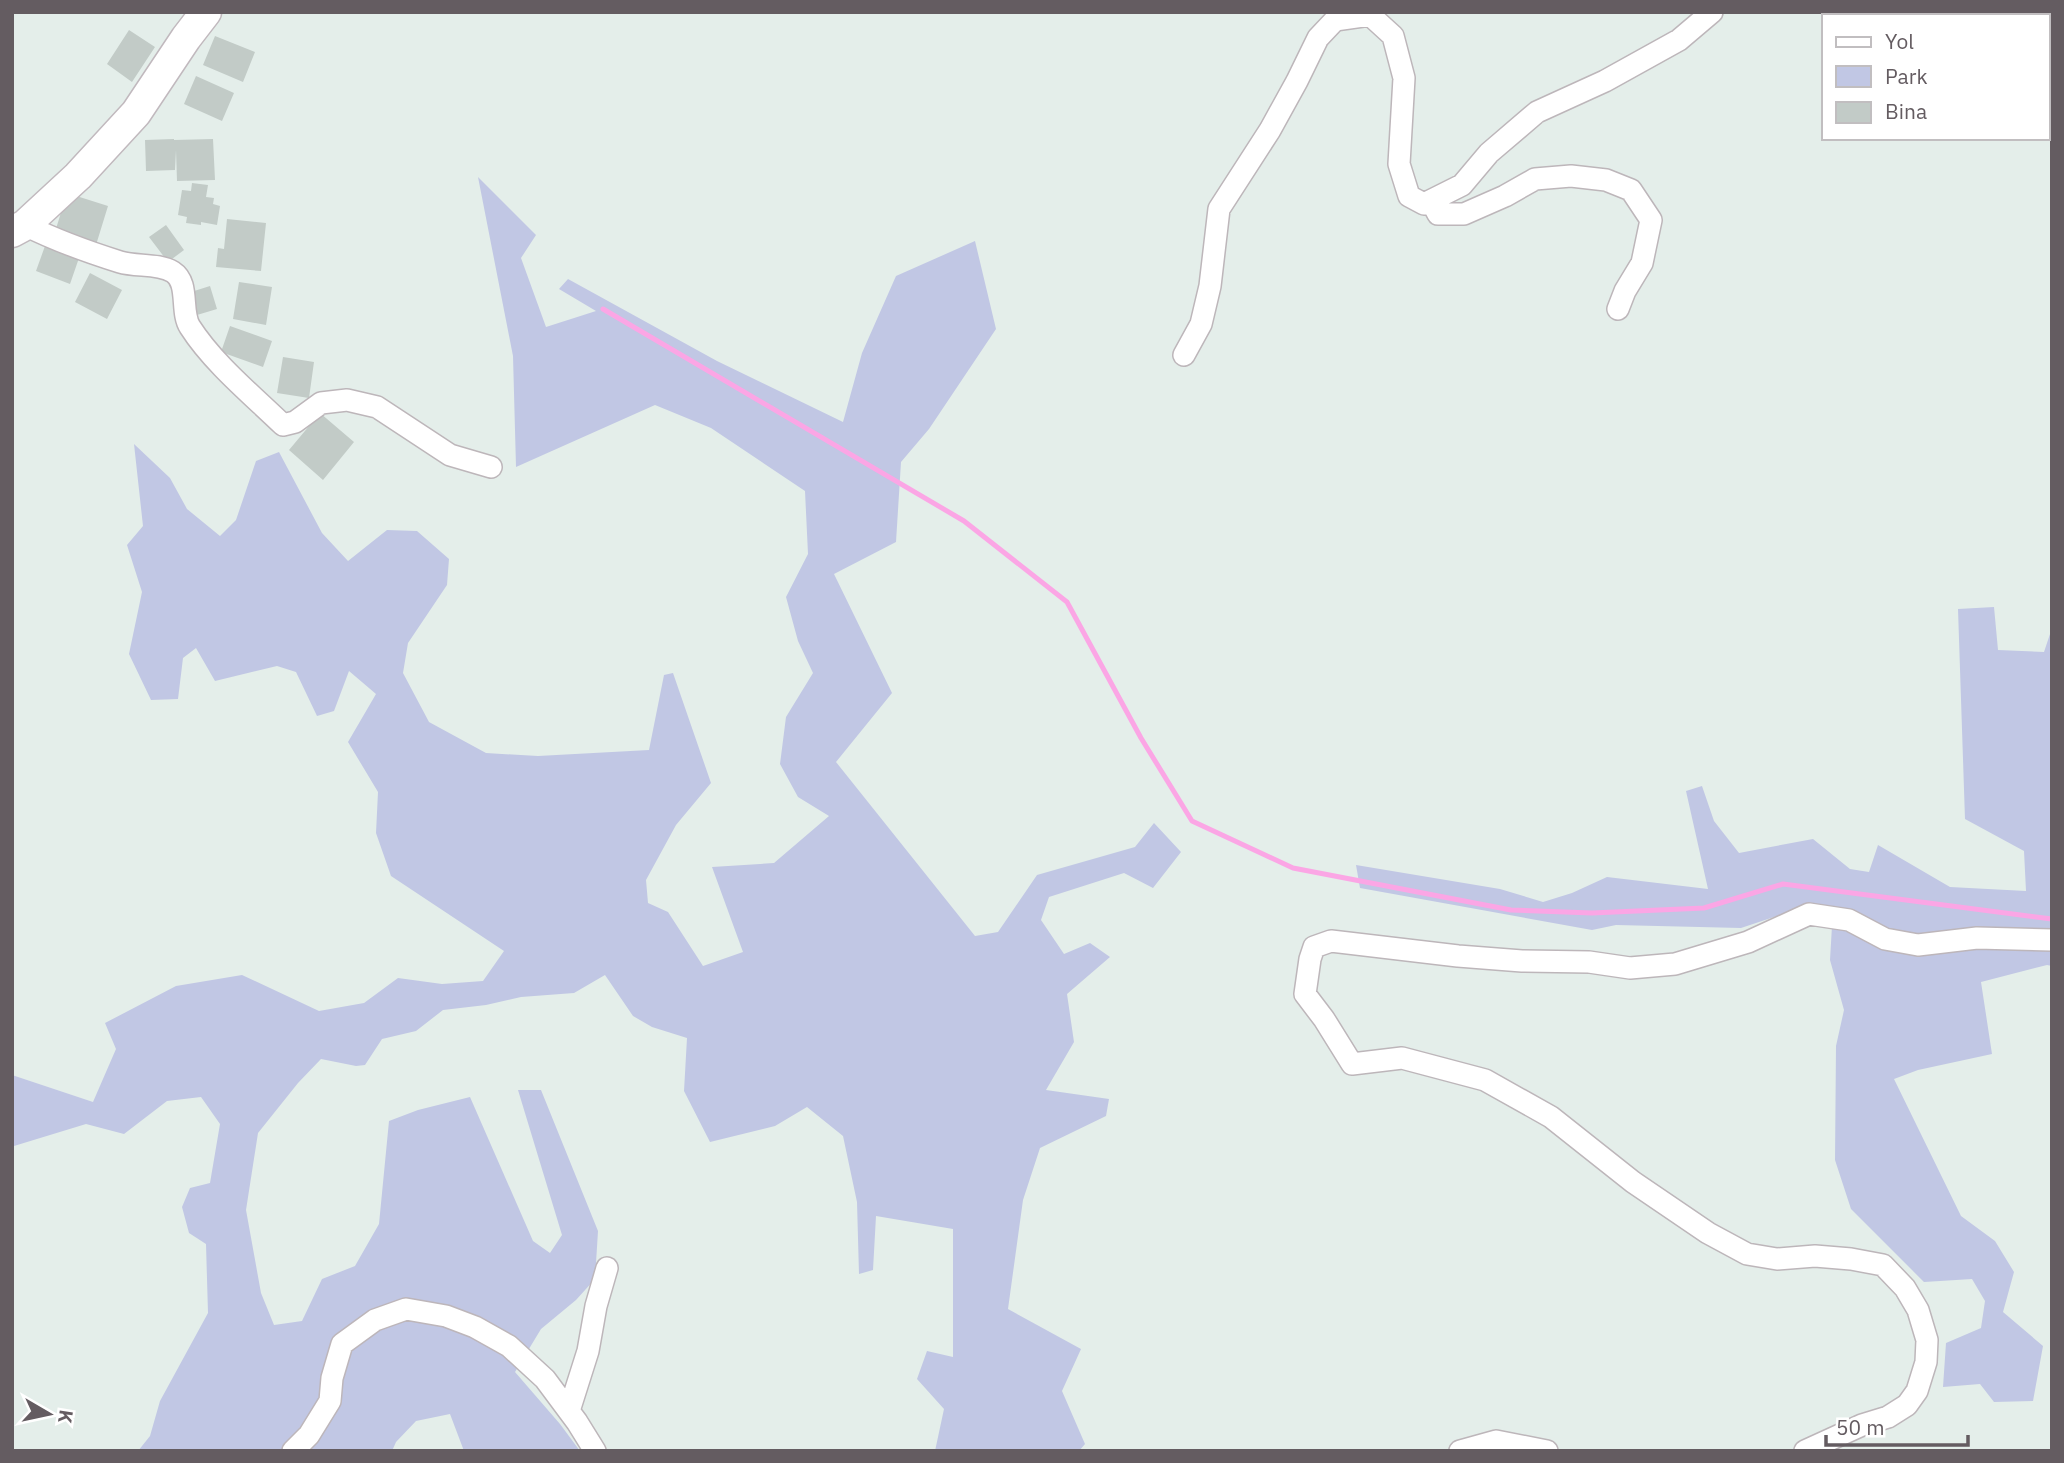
<svg xmlns="http://www.w3.org/2000/svg" width="2064" height="1463" font-family="'IBM Plex Sans',sans-serif">
  <style>
    .green { fill: #c1c7e4 }
    .lines { fill: none; stroke-linecap: round; stroke-linejoin: round }
    .stream { stroke: #fba6e5; stroke-width: 5 }
    .building { fill: #c2cbc7 }
    .street-casing { stroke: #bdb6ba; stroke-width: 24 }
    .secondary-casing { stroke: #c1b9be; stroke-width: 33 }
    .street { stroke: #fff; stroke-width: 21 }
    .secondary { stroke: #fff; stroke-width: 30 }
  </style>
  <rect width="100%" height="100%" fill="#e4eeea"/>
  <!-- green -->
  <path class="green" d="M 478,177 L 536,235 L 521,258 L 546,327 L 596,311 L 559,289 L 568,279 L 717,361 L 843,422 L 862,353 L 896,276 L 975,241 L 996,329 L 929,429 L 901,462 L 896,542 L 834,574 L 892,693 L 836,762 L 975,936 L 998,932 L 1037,875 L 1135,847 L 1154,823 L 1181,852 L 1153,888 L 1124,873 L 1049,897 L 1041,920 L 1064,954 L 1090,943 L 1110,957 L 1067,994 L 1074,1042 L 1046,1090 L 1109,1099 L 1106,1116 L 1040,1148 L 1023,1200 L 1008,1309 L 1081,1349 L 1062,1391 L 1085,1444 L 1079,1451 L 935,1451 L 944,1409 L 917,1379 L 927,1351 L 953,1357 L 953,1229 L 876,1216 L 873,1270 L 859,1274 L 857,1202 L 843,1136 L 807,1107 L 775,1126 L 710,1142 L 684,1091 L 687,1038 L 652,1027 L 633,1016 L 605,975 L 574,993 L 521,997 L 486,1005 L 443,1010 L 416,1031 L 382,1039 L 365,1065 L 356,1066 L 321,1059 L 298,1083 L 258,1133 L 246,1210 L 261,1293 L 274,1325 L 302,1321 L 322,1279 L 355,1266 L 379,1224 L 389,1121 L 418,1110 L 470,1097 L 533,1241 L 550,1253 L 562,1235 L 518,1090 L 541,1090 L 598,1231 L 595,1279 L 576,1300 L 541,1329 L 515,1372 L 560,1424 L 580,1451 L 464,1451 L 450,1414 L 416,1421 L 396,1442 L 392,1451 L 138,1451 L 150,1436 L 160,1401 L 208,1313 L 206,1244 L 189,1233 L 182,1207 L 190,1188 L 210,1183 L 220,1124 L 201,1097 L 167,1101 L 124,1134 L 86,1124 L 14,1146 L 12,1149 L 12,1075 L 93,1102 L 116,1049 L 105,1023 L 176,986 L 242,975 L 319,1011 L 364,1003 L 398,978 L 442,984 L 483,981 L 504,951 L 391,876 L 376,833 L 378,792 L 348,742 L 376,694 L 349,671 L 334,711 L 317,716 L 296,672 L 277,666 L 215,681 L 196,648 L 183,658 L 178,699 L 151,700 L 129,654 L 142,592 L 127,545 L 143,526 L 134,444 L 170,478 L 187,509 L 220,536 L 236,520 L 256,461 L 279,452 L 322,533 L 348,561 L 387,530 L 417,531 L 449,559 L 447,585 L 408,643 L 403,673 L 429,722 L 486,753 L 538,756 L 649,750 L 664,675 L 673,673 L 711,783 L 676,825 L 646,880 L 648,903 L 668,912 L 703,966 L 743,952 L 712,867 L 774,863 L 829,816 L 798,797 L 780,764 L 786,717 L 813,673 L 798,641 L 786,597 L 808,554 L 805,491 L 711,428 L 655,405 L 516,467 L 513,356 Z
    M 1994,607 L 1998,650 L 2044,652 L 2052,628 L 2052,966 L 2047,965 L 1981,982 L 1992,1054 L 1918,1070 L 1894,1079 L 1961,1216 L 1995,1241 L 2014,1272 L 2003,1312 L 2043,1346 L 2033,1401 L 1994,1402 L 1980,1384 L 1943,1387 L 1946,1343 L 1981,1328 L 1985,1301 L 1972,1279 L 1924,1282 L 1851,1209 L 1835,1160 L 1836,1046 L 1844,1010 L 1830,960 L 1833,909 L 1798,909 L 1741,928 L 1616,925 L 1592,930 L 1360,888 L 1356,865 L 1500,889 L 1543,902 L 1572,893 L 1607,877 L 1708,889 L 1686,791 L 1702,786 L 1714,821 L 1739,853 L 1813,839 L 1850,869 L 1869,872 L 1878,845 L 1950,887 L 2026,891 L 2024,851 L 1965,819 L 1958,609 Z"/>
  <g class="lines">
    <!-- stream -->
    <path class="stream" d="M 603,309 L 964,521 L 1067,602 L 1141,738 L 1192,821 L 1293,868 L 1511,910 L 1592,913 L 1704,908 L 1783,884 L 2052,919"/>
  </g>
  <!-- building -->
  <path class="building" d="M 129,30 L 155,47 L 132,82 L 107,64 Z
    M 215,36 L 255,52 L 243,82 L 203,65 Z
    M 196,76 L 234,93 L 222,121 L 184,104 Z
    M 174,139 L 174,140 L 213,139 L 215,180 L 177,181 L 176,150 L 175,170 L 146,171 L 145,140 Z
    M 192,183 L 208,185 L 206,197 L 214,198 L 213,204 L 220,206 L 217,225 L 201,222 L 201,225 L 186,223 L 187,217 L 178,215 L 182,190 L 191,191 Z
    M 67,193 L 108,206 L 96,245 L 55,232 Z
    M 227,219 L 266,223 L 261,271 L 216,267 L 218,248 L 224,249 Z
    M 166,225 L 184,250 L 168,262 L 149,237 Z
    M 45,246 L 79,258 L 70,284 L 36,271 Z
    M 90,273 L 122,290 L 107,319 L 75,302 Z
    M 239,282 L 272,287 L 266,325 L 233,319 Z
    M 210,286 L 217,309 L 197,315 L 191,292 Z
    M 230,326 L 272,341 L 263,367 L 221,352 Z
    M 283,357 L 314,362 L 309,398 L 277,393 Z
    M 320,413 L 354,442 L 323,480 L 289,450 Z"/>
  <g class="lines">
    <!-- street casing -->
    <g class="street-casing">
      <path id="street" d="M 1431,201 L 1438,214 L 1464,214 L 1505,196 L 1535,179 L 1571,176 L 1606,180 L 1631,190 L 1651,220 L 1642,263 L 1625,291 L 1618,309
        M 25,225 C 55,240 88,252 120,262 C 137,267 158,263 173,272 C 190,283 180,312 190,327 C 213,363 252,395 283,425 L 295,422 L 321,403 L 347,400 L 377,407 L 450,455 L 491,467
        M 1184,355 L 1201,324 L 1210,286 L 1219,209 L 1270,130 L 1297,81 L 1318,38 L 1335,20 L 1370,15 L 1393,36 L 1404,78 L 1399,164 L 1409,196 L 1424,204 L 1462,185 L 1489,153 L 1537,112 L 1605,81 L 1679,40 L 1712,12
        M 569,1411 L 588,1351 L 596,1306 L 607,1268
        M 293,1451 L 309,1435 L 330,1401 L 332,1378 L 342,1344 L 375,1320 L 406,1309 L 446,1316 L 475,1327 L 509,1346 L 545,1379 L 577,1422 L 595,1451
        M 1460,1451 L 1496,1441 L 1547,1451
        M 1805,1451 L 1862,1425 L 1888,1417 L 1907,1405 L 1917,1391 L 1926,1362 L 1927,1340 L 1918,1310 L 1905,1288 L 1883,1265 L 1851,1259 L 1815,1256 L 1777,1259 L 1747,1254 L 1708,1233 L 1633,1182 L 1551,1117 L 1485,1080 L 1402,1058 L 1352,1064 L 1324,1019 L 1305,994 L 1310,959 L 1314,947 L 1331,941 L 1458,956 L 1522,961 L 1589,962 L 1630,968 L 1675,964 L 1748,942 L 1809,914 L 1849,920 L 1885,939 L 1918,945 L 1977,938 L 2052,940"/>
    </g>
    <!-- secondary casing -->
    <g class="secondary-casing">
      <path id="secondary" d="M 12,232 L 25,225 L 78,176 L 136,113 L 186,38 L 206,12"/>
    </g>
    <!-- street -->
    <use href="#street" class="street"/>
    <!-- secondary -->
    <use href="#secondary" class="secondary"/>
  </g>
  <!-- border -->
  <rect width="2064" height="1463" fill="none" stroke="#645c61" stroke-width="28"/>
  <!-- legend -->
  <rect x="1822" y="14" width="228" height="126" fill="#ffffff" stroke="#c1bec0" stroke-width="2"/>
  <rect x="1836" y="37" width="35" height="10" fill="#ffffff" stroke="#c1bec0" stroke-width="2"/>
  <text x="1885" y="49" font-size="21" fill="#645c61">Yol</text>
  <rect x="1836" y="66" width="35" height="21" fill="#c1c7e4" stroke="#c1bec0" stroke-width="2"/>
  <text x="1885" y="84" font-size="21" fill="#645c61">Park</text>
  <rect x="1836" y="102" width="35" height="21" fill="#c2cbc7" stroke="#c1bec0" stroke-width="2"/>
  <text x="1885" y="119" font-size="21" fill="#645c61">Bina</text>
  <!-- north arrow -->
  <g transform="translate(49 1414) rotate(99)" stroke="#ffffff" stroke-width="5" paint-order="stroke">
  <path d="M0-5L12 26L0 18L-12 26Z" fill="#645c61"/>
  <text y="-10" font-size="19" font-weight="bold" text-anchor="middle" fill="#645c61">K</text>
  </g>
  <!-- scale -->
  <path d="M1826 1435v10h142v-10" fill="none" stroke="#645c61" stroke-width="3.5"/>
  <text x="1836" y="1435" font-size="21" fill="#645c61" stroke="#ffffff" stroke-width="5" paint-order="stroke">50 m</text>
</svg>
